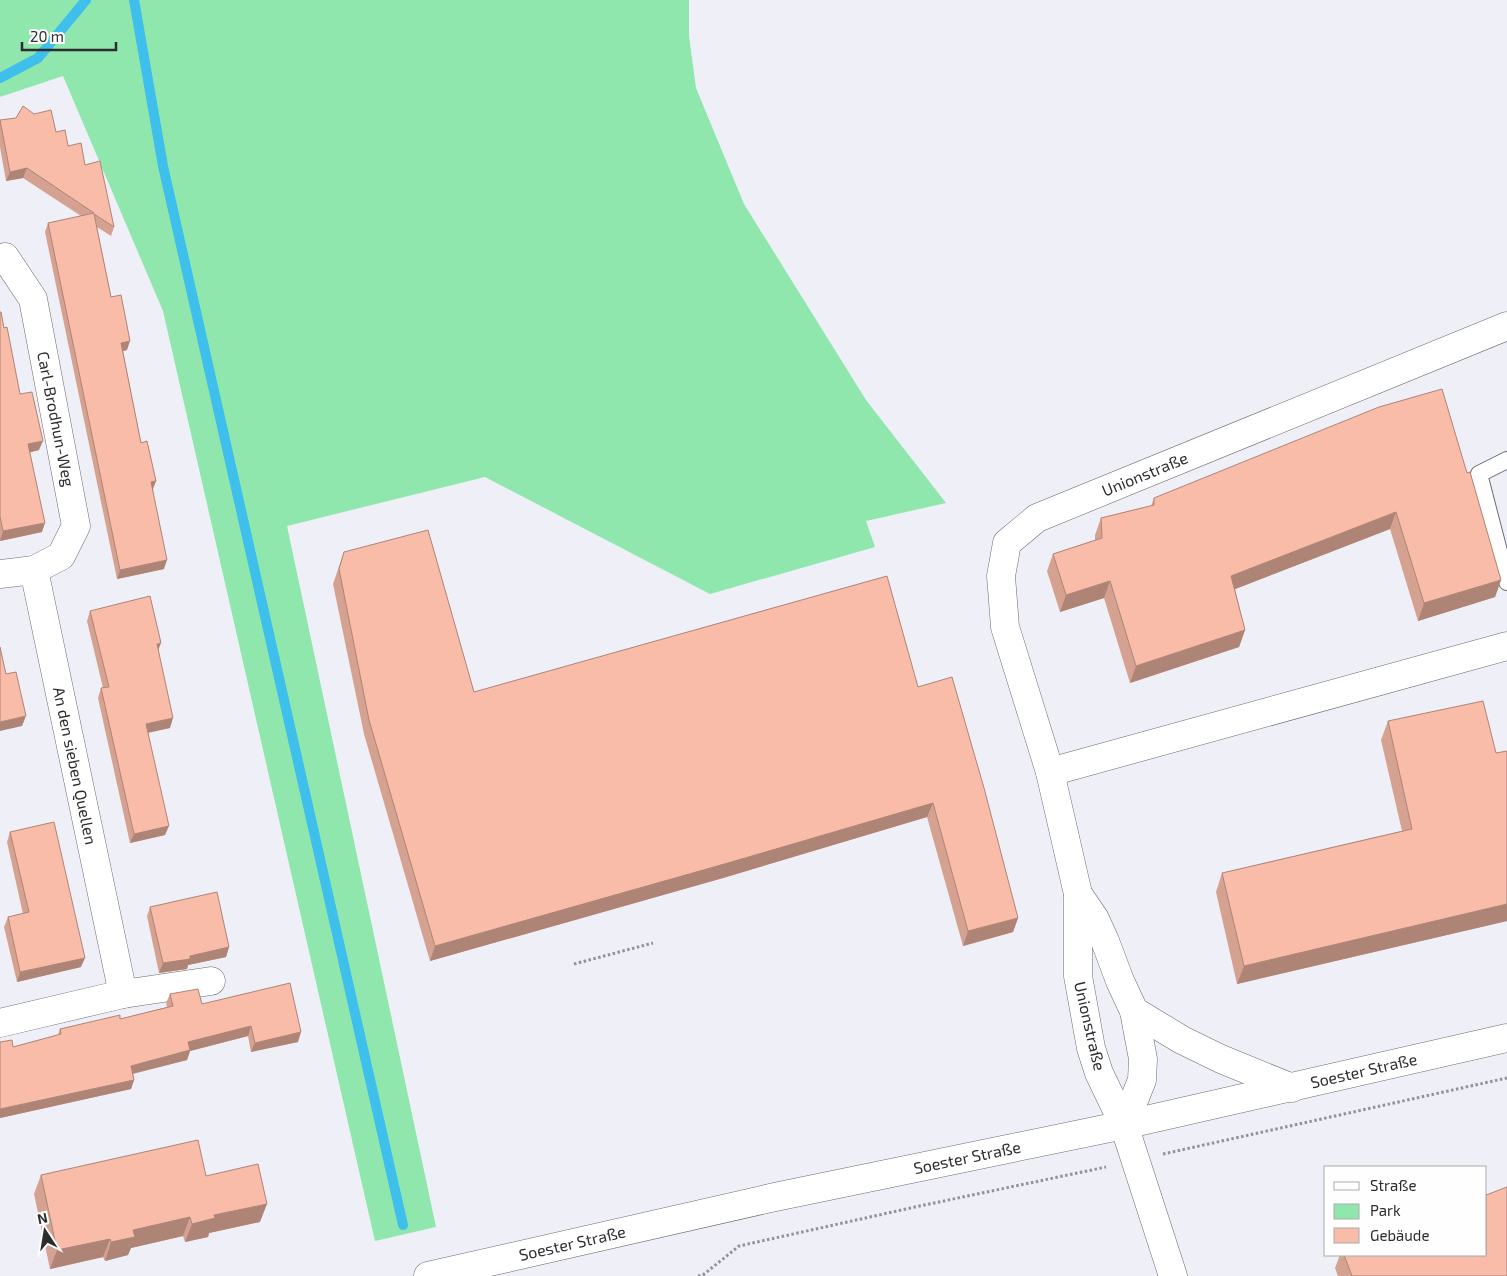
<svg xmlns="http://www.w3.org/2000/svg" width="1507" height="1276" font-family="'Exo 2',sans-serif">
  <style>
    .green { fill: #8fe7ae }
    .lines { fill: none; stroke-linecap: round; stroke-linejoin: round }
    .stream { stroke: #3fbfeb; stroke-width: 10 }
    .lane-casing { stroke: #6a6a72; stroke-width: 18 }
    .street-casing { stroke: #6a6a72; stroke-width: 29 }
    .secondary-casing { stroke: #6a6a72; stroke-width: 29 }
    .path { stroke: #919197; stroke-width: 3; stroke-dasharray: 2.5 2.5; stroke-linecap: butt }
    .lane { stroke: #fff; stroke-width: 16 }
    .street { stroke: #fff; stroke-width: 28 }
    .secondary { stroke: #fff; stroke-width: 28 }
    .wall { fill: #d5a291 }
    .shaded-wall { fill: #ae8476 }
    .building { fill: #f8bca9; stroke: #ae8476 }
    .labels { text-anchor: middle; stroke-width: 4; stroke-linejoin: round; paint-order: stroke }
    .street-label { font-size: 16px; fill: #2d2d30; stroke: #fefefe }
  </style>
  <rect width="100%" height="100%" fill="#efeff8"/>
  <!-- green -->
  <path class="green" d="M 0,0 L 689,0 L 689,36 L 696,88 L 744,204 L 866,400 L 946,503 L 866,521 L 875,547 L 710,594 L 485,477 L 287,526 L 436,1227 L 375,1241 L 163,311 L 63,76 L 0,97 Z"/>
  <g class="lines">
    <!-- stream -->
    <path class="stream" d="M 134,0 L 163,166 L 403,1225
      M 0,78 L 38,58 L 86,0"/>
    <!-- lane casing -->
    <g class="lane-casing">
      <path id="lane" d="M 1507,460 L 1479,474 L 1507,582"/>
    </g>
    <!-- street casing -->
    <g class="street-casing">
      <g id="street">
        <path id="s1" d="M 34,570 L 123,994"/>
        <path d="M 0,574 L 34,570 L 61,556 L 76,526 L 33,299 L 5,257"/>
        <path d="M 1050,772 L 1507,646"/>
        <path d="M 1078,894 L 1095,919 L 1105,941 L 1120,981 L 1134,1011 L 1182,1040 L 1221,1059 L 1292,1088"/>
        <path d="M 0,1023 L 123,994 L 211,981"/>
        <path d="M 1124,1125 L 1142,1080 L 1143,1059 L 1134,1011"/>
        <path id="s2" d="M 1173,1276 L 1124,1125 L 1099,1073 L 1091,1048 L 1078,976 L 1078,894 L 1050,772 L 1005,627 L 1001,576 L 1007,543 L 1037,518 L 1507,326"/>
      </g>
    </g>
    <!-- secondary casing -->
    <g class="secondary-casing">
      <g id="secondary">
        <path id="s3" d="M 428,1276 L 775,1197 L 1124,1125 L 1507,1038"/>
      </g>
    </g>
    <!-- path -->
    <path class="path" d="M 574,964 L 653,943
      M 1163,1154 L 1507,1078
      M 698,1276 L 703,1275 L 739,1246 L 915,1207 L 1106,1167"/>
    <!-- lane -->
    <use href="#lane" class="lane"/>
    <!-- street -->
    <use href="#street" class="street"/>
    <!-- secondary -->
    <use href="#secondary" class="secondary"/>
  </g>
  <!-- wall -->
  <path class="wall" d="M 0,120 L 56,132 L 85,165 L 114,227 L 111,236 L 97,227 L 111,297 L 127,350 L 123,351 L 141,443 L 156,481 L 153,490 L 164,569 L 117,579 L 45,232 L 48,223 L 81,216 L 23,178 L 6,181 L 0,147 Z
    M 0,312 L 20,394 L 39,450 L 30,452 L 42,532 L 0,541 Z
    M 1467,473 L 1501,580 L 1495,597 L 1418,621 L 1390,529 L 1235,589 L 1245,630 L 1239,647 L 1130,683 L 1104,598 L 1060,612 L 1047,571 L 1053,554 L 1095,540 L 1095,535 L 1101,518 L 1151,506 L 1154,498 Z
    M 344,552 L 474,692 L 918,687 L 1018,918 L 1013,932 L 963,946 L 927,817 L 723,878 L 430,961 L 364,734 L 333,584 Z
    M 90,611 L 170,728 L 148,732 L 165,835 L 130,843 L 98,698 L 101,688 L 103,688 L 87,621 Z
    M 1388,721 L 1496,753 L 1507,751 L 1507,921 L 1237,984 L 1216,892 L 1222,873 L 1402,831 L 1381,740 Z
    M 10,832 L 81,967 L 17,982 L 4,927 L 8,917 L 23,914 L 7,842 Z
    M 150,907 L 229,947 L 226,957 L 188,965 L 187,969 L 159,973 L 147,916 Z
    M 170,994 L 202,1004 L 298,1042 L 251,1052 L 248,1036 L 190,1051 L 187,1060 L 133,1074 L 134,1080 L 131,1089 L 0,1118 L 0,1042 L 13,1047 L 58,1035 L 60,1029 L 120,1019 L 167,1007 L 166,1003 Z
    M 41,1175 L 206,1176 L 260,1222 L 209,1233 L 208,1237 L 185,1242 L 183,1236 L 131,1248 L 128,1255 L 105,1261 L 103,1257 L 50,1269 L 34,1194 Z
    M 1340,1255 L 1486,1255 L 1507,1276 L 1338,1276 L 1335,1268 Z"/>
  <!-- shaded-wall -->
  <path class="shaded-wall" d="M 27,168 L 23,178 L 6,181 L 10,172 Z
    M 130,341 L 127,350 L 118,352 L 121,343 Z
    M 43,441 L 39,450 L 24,454 L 28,444 Z
    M 156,481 L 152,490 L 151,482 Z
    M 1396,512 L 1390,529 L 1225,593 L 1231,576 Z
    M 45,523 L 42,532 L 0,541 L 3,531 Z
    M 167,560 L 164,569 L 117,579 L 120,570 Z
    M 1501,580 L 1495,597 L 1418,621 L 1424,603 Z
    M 1110,581 L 1104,598 L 1060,612 L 1066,595 Z
    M 1245,630 L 1239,647 L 1130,683 L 1136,666 Z
    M 161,643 L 157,653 L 157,644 Z
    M 26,716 L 22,726 L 0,731 L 0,722 Z
    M 173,718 L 170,728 L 143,734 L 146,724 Z
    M 933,803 L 927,817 L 723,878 L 430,961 L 435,946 Z
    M 169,826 L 165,835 L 130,843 L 134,834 Z
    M 1507,904 L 1507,921 L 1237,984 L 1244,966 Z
    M 1018,918 L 1013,932 L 963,946 L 968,931 Z
    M 229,947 L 226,957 L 188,965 L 187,969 L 159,973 L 163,963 L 190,956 Z
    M 85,958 L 81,967 L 17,982 L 20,972 Z
    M 251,1026 L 248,1036 L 190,1051 L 187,1060 L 127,1075 L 131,1066 L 188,1042 Z
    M 301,1032 L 298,1042 L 251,1052 L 255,1043 Z
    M 134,1080 L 131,1089 L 0,1118 L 0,1109 Z
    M 267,1204 L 260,1222 L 209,1233 L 208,1237 L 185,1242 L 192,1224 L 214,1215 Z
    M 190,1217 L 183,1236 L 131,1248 L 128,1255 L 105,1261 L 111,1242 L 133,1230 Z
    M 110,1239 L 103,1257 L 50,1269 L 57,1250 Z"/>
  <!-- building -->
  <path class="building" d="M 23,106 L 34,114 L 51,110 L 56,132 L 65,130 L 68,146 L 81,143 L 85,165 L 100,161 L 114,227 L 94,214 L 111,297 L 121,295 L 130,341 L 121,343 L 141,443 L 147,441 L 156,481 L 151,482 L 167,560 L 120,570 L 48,223 L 94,213 L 27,168 L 10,172 L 0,120 L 16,118 Z
    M 0,312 L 1,312 L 4,328 L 7,327 L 20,394 L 32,392 L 43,441 L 28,444 L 45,523 L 3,531 L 0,517 Z
    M 1442,389 L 1467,473 L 1470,472 L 1501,580 L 1424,603 L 1396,512 L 1231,576 L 1245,630 L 1136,666 L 1110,581 L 1066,595 L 1053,554 L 1102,538 L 1101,518 L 1154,505 L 1154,498 L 1379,407 Z
    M 428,530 L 474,692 L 887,576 L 918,687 L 952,677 L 984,788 L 1018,918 L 968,931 L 933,803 L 728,863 L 435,946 L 369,720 L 339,569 L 344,552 Z
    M 150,596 L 161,643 L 157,644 L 173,718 L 146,724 L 169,826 L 134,834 L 101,688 L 109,687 L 90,611 Z
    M 0,647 L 6,674 L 16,672 L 26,716 L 0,722 Z
    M 1483,701 L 1496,753 L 1507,751 L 1507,904 L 1244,966 L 1222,873 L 1412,829 L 1388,721 Z
    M 54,822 L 85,958 L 20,972 L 8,917 L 29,912 L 10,832 Z
    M 217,892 L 229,947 L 190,956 L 190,959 L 163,963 L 150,907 Z
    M 290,983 L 301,1032 L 255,1043 L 251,1026 L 188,1042 L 190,1050 L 131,1066 L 134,1080 L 0,1109 L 0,1042 L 12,1040 L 13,1047 L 61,1034 L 60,1029 L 120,1015 L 120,1019 L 173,1006 L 170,994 L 198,989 L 202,1004 Z
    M 198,1140 L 206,1176 L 258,1164 L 267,1204 L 214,1215 L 215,1218 L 192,1224 L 190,1217 L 133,1230 L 135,1237 L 111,1242 L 110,1239 L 57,1250 L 41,1175 Z
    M 1507,1187 L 1507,1276 L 1352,1276 L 1344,1255 L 1486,1255 L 1486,1195 Z"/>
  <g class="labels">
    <!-- street labels -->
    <g class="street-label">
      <text transform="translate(56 419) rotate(79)" y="6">Carl-Brodhun-Weg</text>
      <text dy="6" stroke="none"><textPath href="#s2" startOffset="915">Unionstraße</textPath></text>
      <text dy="6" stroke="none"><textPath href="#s1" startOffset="200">An den sieben Quellen</textPath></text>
      <text transform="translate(1090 1026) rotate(77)" y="6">Unionstraße</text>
      <text dy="6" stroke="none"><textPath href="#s3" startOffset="958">Soester Straße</textPath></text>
      <text dy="6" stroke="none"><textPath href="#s3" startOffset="552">Soester Straße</textPath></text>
      <text dy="6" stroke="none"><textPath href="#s3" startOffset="148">Soester Straße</textPath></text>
    </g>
  </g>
  <!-- legend -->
  <rect x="1324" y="1166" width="162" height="90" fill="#fefefe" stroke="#aaaaac"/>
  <rect x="1334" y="1182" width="25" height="8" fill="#ffffff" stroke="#aaaaac"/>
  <text x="1370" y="1191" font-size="15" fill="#2d2d30">Straße</text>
  <rect x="1334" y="1204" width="25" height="15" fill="#8fe7ae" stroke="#aaaaac"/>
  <text x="1370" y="1216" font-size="15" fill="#2d2d30">Park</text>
  <rect x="1334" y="1228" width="25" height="15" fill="#f8bca9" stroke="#aaaaac"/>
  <text x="1370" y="1241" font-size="15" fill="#2d2d30">Gebäude</text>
  <!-- north arrow -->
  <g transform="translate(45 1231) rotate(348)" stroke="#fefefe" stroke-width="4" paint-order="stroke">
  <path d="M0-4L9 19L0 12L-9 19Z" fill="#2d2d30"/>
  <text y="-8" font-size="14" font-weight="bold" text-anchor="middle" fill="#2d2d30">N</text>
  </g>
  <!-- scale -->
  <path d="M22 42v8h94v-8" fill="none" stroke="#2d2d30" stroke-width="2.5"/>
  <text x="30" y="42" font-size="15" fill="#2d2d30" stroke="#fefefe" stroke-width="4" paint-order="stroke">20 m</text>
</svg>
